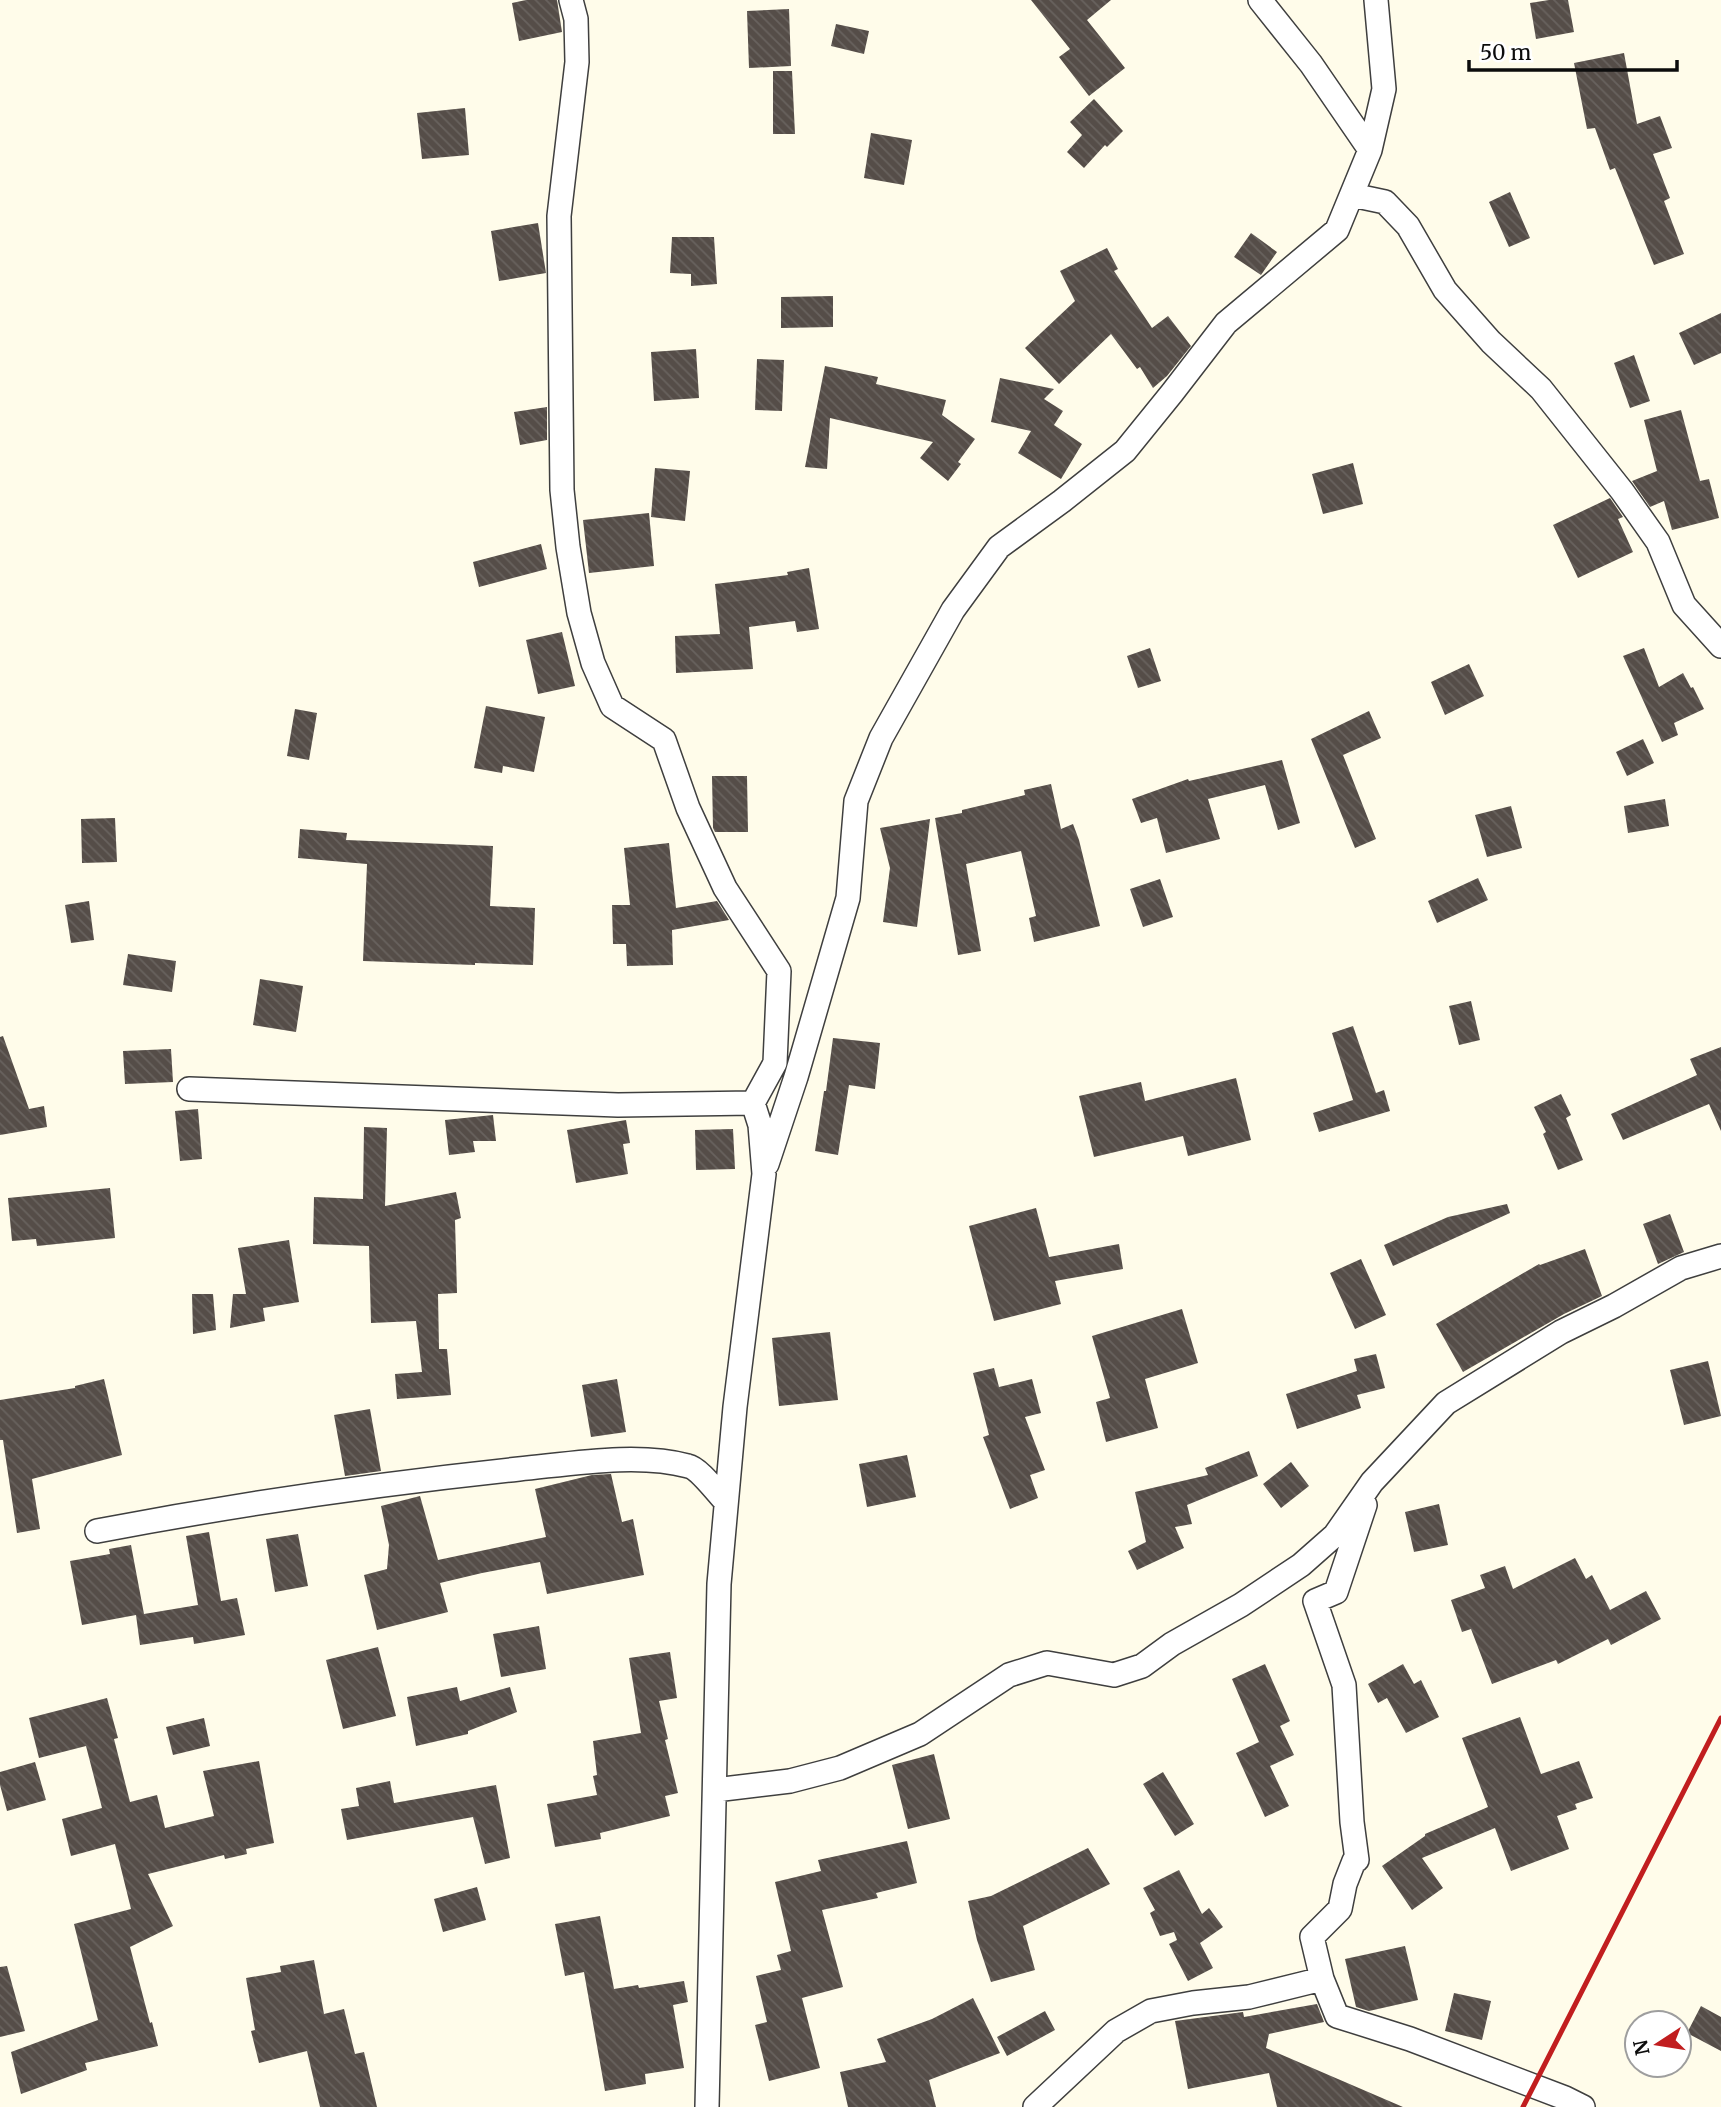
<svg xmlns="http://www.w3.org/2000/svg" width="1721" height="2107" font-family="Merriweather,serif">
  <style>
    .building { fill: url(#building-back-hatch) }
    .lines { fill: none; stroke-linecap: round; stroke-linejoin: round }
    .street-casing { stroke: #3f3f3f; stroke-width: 26 }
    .street { stroke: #fff; stroke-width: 23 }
    .rail { stroke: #c11e1f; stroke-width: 5 }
  </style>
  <defs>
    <pattern id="building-back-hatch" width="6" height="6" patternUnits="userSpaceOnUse" patternTransform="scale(1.75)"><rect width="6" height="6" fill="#554d48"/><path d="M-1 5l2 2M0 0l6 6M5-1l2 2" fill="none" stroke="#68625e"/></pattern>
  </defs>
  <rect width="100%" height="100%" fill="#fffcea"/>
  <!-- building -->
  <path class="building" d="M 526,0 L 557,0 L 562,32 L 519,41 L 512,3 Z
    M 1031,0 L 1111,0 L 1087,20 L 1125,68 L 1089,96 L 1059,57 L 1070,49 Z
    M 1549,0 L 1568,0 L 1574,32 L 1536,39 L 1530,3 Z
    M 789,9 L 791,66 L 749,68 L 747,11 Z
    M 836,24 L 869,31 L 864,54 L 831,46 Z
    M 1624,53 L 1637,124 L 1660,116 L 1672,148 L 1653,154 L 1670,198 L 1664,201 L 1684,254 L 1654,265 L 1615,168 L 1610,170 L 1595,128 L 1587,129 L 1574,63 Z
    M 773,71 L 792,71 L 795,134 L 773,134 Z
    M 1094,99 L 1123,131 L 1107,147 L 1105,145 L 1084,168 L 1067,152 L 1082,135 L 1070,122 Z
    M 465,108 L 469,155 L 422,159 L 417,113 Z
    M 871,133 L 912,140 L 904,185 L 864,178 Z
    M 1510,192 L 1530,238 L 1509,247 L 1489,202 Z
    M 538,223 L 546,273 L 499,281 L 491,231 Z
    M 1251,233 L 1277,252 L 1261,275 L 1234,257 Z
    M 672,237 L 714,237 L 717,284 L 691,286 L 691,274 L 670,273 Z
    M 1107,248 L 1118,269 L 1114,271 L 1152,328 L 1168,316 L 1191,346 L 1167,376 L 1153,388 L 1140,367 L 1137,369 L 1111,334 L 1059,384 L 1025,348 L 1075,301 L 1060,271 Z
    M 833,296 L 833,327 L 781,328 L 781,297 Z
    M 1721,313 L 1721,353 L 1694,365 L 1679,333 Z
    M 696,349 L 699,398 L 654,401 L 651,352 Z
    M 1634,355 L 1650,401 L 1630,408 L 1614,363 Z
    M 757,359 L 784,360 L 782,411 L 755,410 Z
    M 825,366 L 878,377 L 876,384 L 946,400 L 942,415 L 975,439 L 958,462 L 961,464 L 948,481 L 920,458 L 933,442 L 830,418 L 827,469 L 805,467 Z
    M 1000,378 L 1054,389 L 1044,399 L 1063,411 L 1054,425 L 1082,444 L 1061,479 L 1018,453 L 1031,431 L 991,422 Z
    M 547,407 L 547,440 L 520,445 L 514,412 Z
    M 1681,410 L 1700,481 L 1709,479 L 1719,518 L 1672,530 L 1664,501 L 1650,507 L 1632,481 L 1657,471 L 1644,420 Z
    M 1353,463 L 1363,504 L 1323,514 L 1312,474 Z
    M 655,468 L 690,471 L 685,521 L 651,517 Z
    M 1610,498 L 1623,517 L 1618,519 L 1633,552 L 1578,578 L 1553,525 Z
    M 649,513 L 654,566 L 589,573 L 583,520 Z
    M 541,544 L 547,569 L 479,587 L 473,562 Z
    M 809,568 L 819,629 L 797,632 L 795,621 L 749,627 L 753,669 L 676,673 L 675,636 L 720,634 L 715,584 L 788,575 L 787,572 Z
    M 562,632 L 575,686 L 538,694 L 526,640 Z
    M 1150,648 L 1161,681 L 1138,688 L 1127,656 Z
    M 1644,648 L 1659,687 L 1683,673 L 1691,688 L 1693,687 L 1704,709 L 1674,723 L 1678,735 L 1662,742 L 1623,656 Z
    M 1469,664 L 1484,696 L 1445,715 L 1431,682 Z
    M 486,706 L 545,717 L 534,772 L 503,766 L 502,773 L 474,768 Z
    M 295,709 L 317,713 L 309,760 L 287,756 Z
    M 1369,711 L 1381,738 L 1343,755 L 1376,839 L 1355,848 L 1311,739 Z
    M 1643,739 L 1654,763 L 1627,776 L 1616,752 Z
    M 1282,760 L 1300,823 L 1278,830 L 1265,785 L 1208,799 L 1220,839 L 1166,853 L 1157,818 L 1141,823 L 1132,799 L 1188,779 L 1189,781 Z
    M 712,776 L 747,776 L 748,832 L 715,832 L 713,828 Z
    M 1051,784 L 1061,829 L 1073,824 L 1079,840 L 1100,926 L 1034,942 L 1029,918 L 1036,916 L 1021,851 L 966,864 L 981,951 L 958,955 L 935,818 L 962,813 L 962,810 L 1025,795 L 1024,790 Z
    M 1665,799 L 1669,826 L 1628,833 L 1624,806 Z
    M 1511,806 L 1522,848 L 1487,857 L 1475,815 Z
    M 115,818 L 117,862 L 82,863 L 81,819 Z
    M 930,819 L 917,927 L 883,922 L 890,868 L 880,828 Z
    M 300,829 L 347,833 L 346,840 L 493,846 L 490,906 L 535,908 L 533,965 L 475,963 L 475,965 L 363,961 L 367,864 L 298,858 Z
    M 669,843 L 676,908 L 717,901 L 729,920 L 672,930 L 673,965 L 627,966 L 626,944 L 613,944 L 612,905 L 630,905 L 624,848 Z
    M 1478,878 L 1488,900 L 1437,923 L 1428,901 Z
    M 1160,879 L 1173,917 L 1143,927 L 1130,889 Z
    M 89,901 L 94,940 L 71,943 L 65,905 Z
    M 128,954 L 176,961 L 172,992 L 123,985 Z
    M 260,979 L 303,986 L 296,1032 L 253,1025 Z
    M 1471,1001 L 1480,1040 L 1459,1045 L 1449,1006 Z
    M 1353,1026 L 1376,1093 L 1384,1090 L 1390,1111 L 1319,1132 L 1313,1113 L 1353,1100 L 1332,1033 Z
    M 3,1036 L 29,1109 L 44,1106 L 47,1127 L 0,1135 L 0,1037 Z
    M 833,1038 L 880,1043 L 875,1089 L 849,1085 L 838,1155 L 815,1151 L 824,1091 L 826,1091 Z
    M 1721,1047 L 1721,1131 L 1709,1104 L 1623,1140 L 1611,1114 L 1697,1075 L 1690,1059 Z
    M 171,1049 L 173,1082 L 125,1084 L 123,1051 Z
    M 1236,1078 L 1251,1140 L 1188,1156 L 1183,1136 L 1094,1157 L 1079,1096 L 1141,1082 L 1145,1101 Z
    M 1561,1094 L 1571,1115 L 1566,1118 L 1583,1160 L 1558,1170 L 1543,1134 L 1546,1132 L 1534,1107 Z
    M 198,1109 L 202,1159 L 180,1161 L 175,1111 Z
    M 493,1115 L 496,1141 L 473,1141 L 475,1152 L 449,1155 L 445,1120 Z
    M 626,1120 L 630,1143 L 623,1144 L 628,1174 L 576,1183 L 567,1130 Z
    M 364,1127 L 387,1128 L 385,1206 L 456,1192 L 461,1218 L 455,1220 L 457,1293 L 438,1294 L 439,1349 L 447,1349 L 451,1395 L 397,1399 L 395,1374 L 422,1372 L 416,1321 L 371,1323 L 369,1246 L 313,1244 L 314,1197 L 363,1199 Z
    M 733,1129 L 735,1169 L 696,1170 L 695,1130 Z
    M 110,1188 L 115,1238 L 37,1246 L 36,1239 L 12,1241 L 8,1198 Z
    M 1507,1204 L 1510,1213 L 1393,1266 L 1384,1245 L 1448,1217 Z
    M 1036,1208 L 1049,1257 L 1119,1244 L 1123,1269 L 1055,1281 L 1061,1304 L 994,1321 L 969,1226 Z
    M 1670,1214 L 1684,1252 L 1658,1264 L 1643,1224 Z
    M 289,1240 L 299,1302 L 263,1308 L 265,1321 L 230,1328 L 233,1294 L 246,1294 L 238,1248 Z
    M 1585,1249 L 1602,1296 L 1564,1314 L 1463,1372 L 1436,1324 L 1539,1264 L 1540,1265 Z
    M 1361,1259 L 1386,1315 L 1355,1329 L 1330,1273 Z
    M 192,1294 L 213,1294 L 216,1330 L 193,1334 Z
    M 1182,1309 L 1198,1363 L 1145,1379 L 1158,1428 L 1106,1442 L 1096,1402 L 1110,1398 L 1092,1336 Z
    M 830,1332 L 838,1400 L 779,1406 L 772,1338 Z
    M 1376,1354 L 1385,1388 L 1357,1395 L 1361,1408 L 1297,1429 L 1286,1394 L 1357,1371 L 1354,1359 Z
    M 1708,1361 L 1721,1416 L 1684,1425 L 1670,1370 Z
    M 994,1368 L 999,1387 L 1032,1379 L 1041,1413 L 1025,1417 L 1045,1470 L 1030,1475 L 1038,1498 L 1010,1509 L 983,1437 L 989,1435 L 973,1373 Z
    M 104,1379 L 122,1455 L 32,1479 L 40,1529 L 17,1533 L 3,1440 L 0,1440 L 0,1400 L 75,1388 L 75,1386 Z
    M 617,1379 L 626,1432 L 591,1437 L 582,1385 Z
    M 370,1409 L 381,1471 L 345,1476 L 334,1415 Z
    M 1249,1451 L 1258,1476 L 1187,1505 L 1192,1524 L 1175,1527 L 1184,1548 L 1137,1570 L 1128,1551 L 1146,1542 L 1135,1492 L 1208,1475 L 1205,1468 Z
    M 907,1455 L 916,1497 L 867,1507 L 859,1464 Z
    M 1291,1462 L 1309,1486 L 1281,1508 L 1263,1484 Z
    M 611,1474 L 622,1522 L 633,1519 L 644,1575 L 547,1594 L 540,1562 L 482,1573 L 440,1583 L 448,1612 L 377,1630 L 364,1575 L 387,1569 L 389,1545 L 381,1506 L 420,1496 L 438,1560 L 546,1537 L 535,1489 L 592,1475 Z
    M 1439,1504 L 1448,1545 L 1414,1552 L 1405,1512 Z
    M 209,1532 L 221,1601 L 237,1598 L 245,1635 L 194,1644 L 193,1637 L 140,1645 L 136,1615 L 82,1625 L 70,1561 L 110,1554 L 109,1549 L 131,1545 L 144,1614 L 198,1605 L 186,1536 Z
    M 298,1534 L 308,1586 L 275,1592 L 266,1539 Z
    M 1575,1558 L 1586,1579 L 1592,1575 L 1610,1610 L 1646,1591 L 1661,1619 L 1611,1645 L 1608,1639 L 1558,1664 L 1556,1660 L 1492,1684 L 1471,1629 L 1462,1632 L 1451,1600 L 1485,1588 L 1480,1575 L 1505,1566 L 1513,1589 Z
    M 539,1626 L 546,1669 L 501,1677 L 493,1634 Z
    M 378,1647 L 396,1716 L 343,1729 L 326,1660 Z
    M 670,1652 L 677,1698 L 659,1701 L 668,1739 L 665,1740 L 678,1793 L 665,1796 L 670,1816 L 600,1833 L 601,1839 L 555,1847 L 547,1804 L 597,1795 L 593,1776 L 597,1775 L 593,1741 L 641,1733 L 629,1658 Z
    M 1265,1664 L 1290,1721 L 1280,1726 L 1294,1755 L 1270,1766 L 1289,1806 L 1265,1817 L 1236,1753 L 1259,1742 L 1232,1679 Z
    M 1403,1664 L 1414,1684 L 1421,1680 L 1439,1717 L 1406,1733 L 1387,1698 L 1378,1703 L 1368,1684 Z
    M 457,1687 L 460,1701 L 510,1687 L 517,1712 L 468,1731 L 468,1734 L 416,1746 L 407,1697 Z
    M 107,1698 L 118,1738 L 114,1739 L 130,1802 L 157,1795 L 165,1828 L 214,1816 L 203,1771 L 259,1761 L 274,1843 L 246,1849 L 247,1854 L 225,1859 L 224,1855 L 148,1874 L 173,1926 L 130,1947 L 150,2023 L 152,2022 L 158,2046 L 85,2063 L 87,2070 L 21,2094 L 11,2052 L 98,2020 L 74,1924 L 131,1909 L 115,1844 L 71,1856 L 62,1819 L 102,1808 L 86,1746 L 39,1758 L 29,1718 Z
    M 1520,1717 L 1541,1774 L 1579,1761 L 1593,1798 L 1575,1804 L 1577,1809 L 1557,1816 L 1569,1849 L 1511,1871 L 1495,1828 L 1422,1858 L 1443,1888 L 1412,1910 L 1382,1866 L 1425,1836 L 1425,1834 L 1488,1807 L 1462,1738 Z
    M 204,1718 L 210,1746 L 173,1755 L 166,1727 Z
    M 934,1754 L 950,1819 L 908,1829 L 892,1765 Z
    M 35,1762 L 46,1800 L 7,1811 L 0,1785 L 0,1772 Z
    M 1163,1772 L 1194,1824 L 1175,1836 L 1143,1784 Z
    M 390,1781 L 394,1803 L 496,1785 L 510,1858 L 485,1864 L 473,1817 L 347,1840 L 341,1809 L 359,1806 L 356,1788 Z
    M 907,1841 L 917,1883 L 876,1893 L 878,1898 L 822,1910 L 843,1987 L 802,1998 L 820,2068 L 769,2081 L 755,2025 L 767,2022 L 756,1976 L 781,1970 L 777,1955 L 791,1951 L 775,1882 L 821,1871 L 818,1860 Z
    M 1088,1848 L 1110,1884 L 1023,1926 L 1035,1970 L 991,1982 L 977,1940 L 968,1901 L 991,1896 Z
    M 1179,1870 L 1202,1914 L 1209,1908 L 1223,1927 L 1200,1943 L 1213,1968 L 1188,1981 L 1169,1944 L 1177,1940 L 1174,1932 L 1160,1936 L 1150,1913 L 1155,1910 L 1143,1888 Z
    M 477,1887 L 486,1920 L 443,1932 L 434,1899 Z
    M 600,1916 L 614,1989 L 638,1985 L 639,1988 L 684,1981 L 688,2002 L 673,2005 L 684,2068 L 645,2074 L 646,2084 L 605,2091 L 584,1972 L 565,1976 L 555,1924 Z
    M 1405,1946 L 1418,2000 L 1369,2011 L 1356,2007 L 1345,1959 Z
    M 314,1960 L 324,2014 L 344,2009 L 355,2054 L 364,2052 L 377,2107 L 320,2107 L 307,2051 L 259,2063 L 251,2031 L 255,2030 L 246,1978 L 281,1972 L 280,1966 Z
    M 7,1966 L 25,2031 L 0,2037 L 0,1967 Z
    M 1454,1993 L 1491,2001 L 1482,2040 L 1445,2031 Z
    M 973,1998 L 1000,2053 L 929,2080 L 936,2107 L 848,2107 L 840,2072 L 886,2062 L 877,2039 L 932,2019 Z
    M 1317,2004 L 1324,2022 L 1269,2034 L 1266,2048 L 1403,2107 L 1277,2107 L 1269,2073 L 1188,2089 L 1175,2021 L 1243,2012 L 1244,2017 Z
    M 1701,2006 L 1721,2017 L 1721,2051 L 1687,2033 Z
    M 1045,2011 L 1055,2030 L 1007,2056 L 997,2037 Z"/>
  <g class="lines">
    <!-- street casing -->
    <g class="street-casing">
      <path id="street" d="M 571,0 L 576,19 L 577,62 L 559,216 L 562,490 L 568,547 L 579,613 L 593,663 L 612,706 L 664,740 L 688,808 L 725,888 L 779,971 L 775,1063 L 753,1103 L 760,1125 L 764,1174 L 735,1407 L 719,1584 L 707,2107
        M 1260,0 L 1311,64 L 1370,150
        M 1352,195 L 1385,202 L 1408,226 L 1445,290 L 1491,342 L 1541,389 L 1622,491 L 1658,542 L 1684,605 L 1721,646
        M 189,1089 L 618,1105 L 753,1103
        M 767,1164 L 796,1077 L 848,898 L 856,801 L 881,738 L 953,610 L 999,547 L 1062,501 L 1125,451 L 1172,393 L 1226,323 L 1337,230 L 1370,150 L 1384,89 L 1376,0
        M 1365,1505 L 1336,1592 L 1315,1601 L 1344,1685 L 1352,1822 L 1357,1860 L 1354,1861 L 1345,1884 L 1340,1909 L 1312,1937 L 1322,1979 L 1337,2016 L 1410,2039 L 1565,2098 L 1583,2107
        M 97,1531 C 238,1504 377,1484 519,1469 C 570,1464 638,1452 688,1466 C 699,1468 718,1494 726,1502
        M 715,1790 L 790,1781 L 840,1768 L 920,1734 L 1009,1675 L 1047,1663 L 1114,1675 L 1142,1666 L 1172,1644 L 1241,1605 L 1301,1565 L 1335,1535 L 1372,1482 L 1446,1403 L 1561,1332 L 1614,1306 L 1681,1268 L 1721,1256
        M 1035,2107 L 1116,2031 L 1151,2011 L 1193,2003 L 1249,1997 L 1322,1979"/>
    </g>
    <!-- street -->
    <use href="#street" class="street"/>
    <!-- rail -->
    <path class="rail" d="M 1523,2107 L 1721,1718"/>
  </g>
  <!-- north arrow -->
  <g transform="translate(1658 2044) rotate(258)"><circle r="33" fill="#ffffff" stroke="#9e9e9e" stroke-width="2"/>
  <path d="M0-5L12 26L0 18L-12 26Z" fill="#c11e1f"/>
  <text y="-10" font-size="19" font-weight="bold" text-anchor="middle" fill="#0c0c0c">N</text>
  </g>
  <!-- scale -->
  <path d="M1469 60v10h208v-10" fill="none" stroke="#0c0c0c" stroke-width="3.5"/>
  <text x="1480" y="60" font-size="21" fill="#0c0c0c" stroke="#ffffff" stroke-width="5" paint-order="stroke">50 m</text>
</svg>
